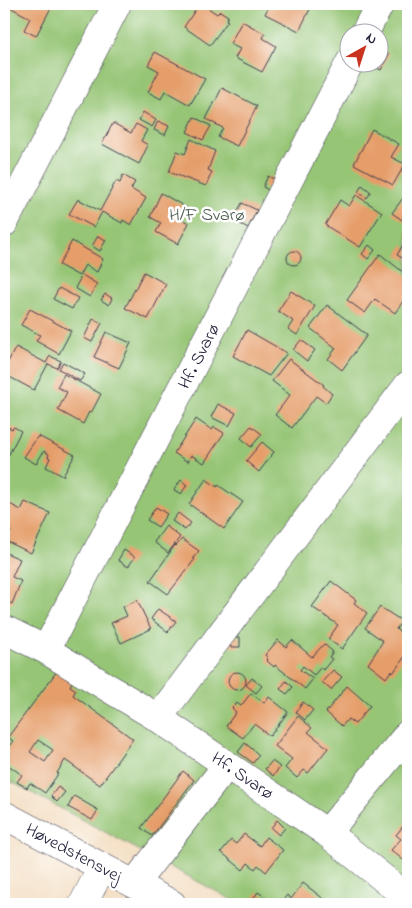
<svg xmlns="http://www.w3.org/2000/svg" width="412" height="908" font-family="'Indie Flower',sans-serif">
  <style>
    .green { fill: #95c574; stroke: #5c7458; fill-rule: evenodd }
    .building { fill: #e59d69; fill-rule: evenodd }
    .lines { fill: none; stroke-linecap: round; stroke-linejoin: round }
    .minor-casing { stroke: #413e4f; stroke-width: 29 }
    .minor { stroke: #fff; stroke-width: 28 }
    .labels { text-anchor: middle; stroke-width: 5; stroke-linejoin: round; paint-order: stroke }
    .park-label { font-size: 18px; fill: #4a5b4f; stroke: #fff }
    .street-label { font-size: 18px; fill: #22223b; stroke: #fff }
  </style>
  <rect width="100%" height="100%" fill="#fff"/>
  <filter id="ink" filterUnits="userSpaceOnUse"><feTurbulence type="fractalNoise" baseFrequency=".02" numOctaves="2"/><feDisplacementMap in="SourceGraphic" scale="10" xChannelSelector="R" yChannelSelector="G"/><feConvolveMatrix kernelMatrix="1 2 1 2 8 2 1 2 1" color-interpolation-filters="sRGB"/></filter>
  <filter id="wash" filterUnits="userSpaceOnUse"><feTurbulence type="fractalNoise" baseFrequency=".0096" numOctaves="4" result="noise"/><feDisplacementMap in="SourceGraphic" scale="20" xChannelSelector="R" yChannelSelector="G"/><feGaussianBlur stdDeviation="1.12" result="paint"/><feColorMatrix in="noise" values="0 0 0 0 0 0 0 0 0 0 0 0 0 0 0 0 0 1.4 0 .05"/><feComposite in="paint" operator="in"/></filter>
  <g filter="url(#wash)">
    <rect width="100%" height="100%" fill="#f3dcbe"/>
    <!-- green -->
    <path class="green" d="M 4,4 L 408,4 L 408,904 L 240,904 L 4,778 ZM 350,32 L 380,32 L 380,62 L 350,62 Z"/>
    <g id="blocks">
      <!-- building -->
      <path class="building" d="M 4,4 L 53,4 L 36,36 L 24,30 L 30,18 Z
        M 199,4 L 202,4 L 217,14 L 220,11 L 228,16 L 226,20 L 228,21 L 210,45 L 184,27 Z
        M 270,4 L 299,4 L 310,9 L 299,31 L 265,14 Z
        M 242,21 L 265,34 L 263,38 L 276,46 L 262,72 L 235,58 L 240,49 L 230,44 Z
        M 380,49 L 389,54 L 381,70 L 365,62 L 380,62 Z
        M 155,52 L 205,79 L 190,105 L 165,91 L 161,99 L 148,92 L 159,71 L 148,65 Z
        M 222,88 L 257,106 L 237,146 L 218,137 L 223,128 L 206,119 Z
        M 143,112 L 156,120 L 152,127 L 139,120 Z
        M 194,117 L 211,126 L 203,140 L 187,132 Z
        M 158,121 L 169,126 L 165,135 L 154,130 Z
        M 113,123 L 131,133 L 136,124 L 147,130 L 141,141 L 148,145 L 139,164 L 102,144 Z
        M 372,129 L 399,144 L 391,157 L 405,164 L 393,185 L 354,164 Z
        M 191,139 L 215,151 L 208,170 L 212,172 L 206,186 L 169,172 L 177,151 L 185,154 Z
        M 123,175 L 135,182 L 131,189 L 146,198 L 131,225 L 123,220 L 122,223 L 102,212 L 94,227 L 69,214 L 78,199 L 100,211 L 116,181 L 120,183 Z
        M 268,176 L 276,180 L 270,191 L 263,187 Z
        M 362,185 L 371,192 L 367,198 L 358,192 Z
        M 161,193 L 187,208 L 181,219 L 189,223 L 178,244 L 156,232 L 161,223 L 150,217 Z
        M 406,194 L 408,195 L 408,224 L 392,213 Z
        M 356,195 L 382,212 L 360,247 L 325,225 L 340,200 L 349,206 Z
        M 242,203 L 257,210 L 248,228 L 233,220 Z
        M 98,236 L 106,240 L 100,251 L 92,246 Z
        M 72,241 L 103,259 L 97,272 L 85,265 L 79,276 L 59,265 Z
        M 369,245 L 375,250 L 368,259 L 362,254 Z
        M 403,245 L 408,249 L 408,256 L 406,260 L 397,255 Z
        M287 258a7 7 0 1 1 14 0a7 7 0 1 1-14 0Z
        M 380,254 L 408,276 L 408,294 L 395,313 L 375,299 L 365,313 L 347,300 Z
        M 144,272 L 166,284 L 148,319 L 125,308 Z
        M 82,275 L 97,284 L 90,297 L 75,288 Z
        M 59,288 L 78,298 L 72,309 L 53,299 Z
        M 291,291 L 315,306 L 297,335 L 288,329 L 293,321 L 278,311 Z
        M 105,294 L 112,298 L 109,305 L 101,300 Z
        M 327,305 L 367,335 L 342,370 L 328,359 L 336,348 L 310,328 Z
        M 30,309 L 71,331 L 59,354 L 36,341 L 40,335 L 21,325 Z
        M 93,319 L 102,323 L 92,342 L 84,338 Z
        M 247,330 L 287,353 L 269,376 L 233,356 Z
        M 106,332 L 131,343 L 119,368 L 94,357 Z
        M 301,340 L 315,350 L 307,361 L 293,350 Z
        M 16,347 L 46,363 L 50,356 L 61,361 L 57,368 L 48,364 L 34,390 L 4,374 L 4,369 Z
        M 289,359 L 324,385 L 323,386 L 332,394 L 326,403 L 316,396 L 292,428 L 275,415 L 290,395 L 272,381 Z
        M 63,362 L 85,374 L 80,381 L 59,369 Z
        M 64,374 L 101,394 L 91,413 L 89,412 L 83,424 L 58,410 L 67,392 L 57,387 Z
        M 218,404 L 236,413 L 229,426 L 211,417 Z
        M 196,419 L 212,430 L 214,427 L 224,433 L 204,463 L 191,455 L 188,462 L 174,453 Z
        M 4,425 L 12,429 L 14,427 L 21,431 L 7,458 L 4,456 Z
        M 251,426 L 262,434 L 251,447 L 241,438 Z
        M 38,436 L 75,455 L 63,476 L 46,467 L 50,458 L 48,457 L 49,454 L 44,451 L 36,464 L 24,457 Z
        M 262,442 L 274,452 L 259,472 L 246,461 Z
        M 206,479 L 217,487 L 218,485 L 243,502 L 224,529 L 189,504 Z
        M 181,480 L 187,485 L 181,494 L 174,490 Z
        M 6,502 L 21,510 L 25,502 L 50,513 L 31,553 L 6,541 L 11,531 L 4,528 L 4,506 Z
        M 156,507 L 167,514 L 158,527 L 147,520 Z
        M 178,513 L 191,523 L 185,530 L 172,521 Z
        M 166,526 L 180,537 L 168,553 L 154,542 Z
        M 182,539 L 199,551 L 193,558 L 195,559 L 168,594 L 150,581 L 175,545 L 176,546 Z
        M 124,550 L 135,557 L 128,567 L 118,560 Z
        M 4,552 L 20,559 L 12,577 L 21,581 L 12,604 L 4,600 Z
        M 331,581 L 356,600 L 354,603 L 367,613 L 342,649 L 328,639 L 338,625 L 312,607 Z
        M 137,600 L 151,629 L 121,643 L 111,623 L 127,616 L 123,607 Z
        M 380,607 L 402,621 L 396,629 L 408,638 L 408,652 L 393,673 L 391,671 L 386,678 L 368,664 L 383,641 L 365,628 Z
        M 158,609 L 176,621 L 168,632 L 151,619 Z
        M 230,637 L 240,637 L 240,647 L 230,647 Z
        M 278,640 L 286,647 L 292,640 L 312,657 L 324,644 L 333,652 L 329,657 L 332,659 L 323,670 L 321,667 L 314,675 L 303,666 L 300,670 L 313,679 L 305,689 L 275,665 L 274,667 L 266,660 L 268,658 L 265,655 Z
        M 333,670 L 342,677 L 331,690 L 322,682 Z
        M 57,671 L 72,682 L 70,686 L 76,690 L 73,695 L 133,739 L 100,785 L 65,760 L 57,773 L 58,774 L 45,793 L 30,783 L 27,788 L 17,782 L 22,775 L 4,762 L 4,753 L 13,741 L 8,737 ZM 38,740 L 53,750 L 45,762 L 30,752 Z
        M228 681a9 9 0 1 1 18 0a9 9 0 1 1-18 0Z
        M 252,678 L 262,686 L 256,693 L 246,685 Z
        M 286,681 L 293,687 L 287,694 L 280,689 Z
        M 347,686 L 370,706 L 355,724 L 348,719 L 342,726 L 326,712 Z
        M 251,693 L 264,703 L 269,697 L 288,712 L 270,736 L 254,724 L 243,738 L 226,726 L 236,712 L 232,708 L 237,703 L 241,706 Z
        M 303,702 L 313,710 L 305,720 L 296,712 Z
        M 298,716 L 312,728 L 308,732 L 328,748 L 308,773 L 304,770 L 297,778 L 285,768 L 292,759 L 275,746 Z
        M 245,743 L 259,755 L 253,763 L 238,752 Z
        M 272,761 L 280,767 L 273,776 L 265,769 Z
        M 183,771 L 194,780 L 152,836 L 141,828 Z
        M 58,787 L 65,792 L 57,802 L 51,796 Z
        M 74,796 L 98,810 L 92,820 L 68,807 Z
        M 277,820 L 285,828 L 279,835 L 271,828 Z
        M 408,820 L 408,864 L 391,850 L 401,839 L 396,835 Z
        M 244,834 L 260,846 L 266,837 L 283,850 L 266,872 L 258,865 L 255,869 L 248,863 L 243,870 L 221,852 L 231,840 L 236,844 Z
        M 303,883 L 329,903 L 329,904 L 280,904 L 287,895 L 291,899 Z
        M 258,892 L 273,903 L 272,904 L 253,904 L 251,902 Z"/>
    </g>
  </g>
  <g filter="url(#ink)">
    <use href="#blocks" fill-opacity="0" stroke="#413e4f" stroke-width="1"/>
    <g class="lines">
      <!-- minor casing -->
      <g class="minor-casing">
        <path id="minor" d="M 365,32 L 380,4
          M 4,223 L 117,4
          M 4,629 L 46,650 L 158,718 L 327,833 L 408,898
          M 46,650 L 350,62
          M 158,718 L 408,385
          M 4,815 L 172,904
          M 327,833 L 408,734
          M 134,884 L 227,765
          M 83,904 L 102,867"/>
      </g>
      <!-- minor -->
      <use href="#minor" class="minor"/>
    </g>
  </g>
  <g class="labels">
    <!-- park labels -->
    <g class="park-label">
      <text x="207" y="220">H/F Svarø</text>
    </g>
    <!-- street labels -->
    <g class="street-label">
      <text transform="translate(198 356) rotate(-63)" y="6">Hf. Svarø</text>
      <text transform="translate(243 775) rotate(34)" y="6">Hf. Svarø</text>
      <text transform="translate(74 852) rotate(28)" y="6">Høvedstensvej</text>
    </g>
  </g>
  <!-- margin -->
  <rect width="412" height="908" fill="none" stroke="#fff" stroke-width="20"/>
  <!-- north arrow -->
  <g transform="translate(364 48) rotate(39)"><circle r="24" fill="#ffffff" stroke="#a7a7b1"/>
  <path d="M0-4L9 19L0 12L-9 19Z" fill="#c8321e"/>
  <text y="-8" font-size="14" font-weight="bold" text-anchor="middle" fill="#22223b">N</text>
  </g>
</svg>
